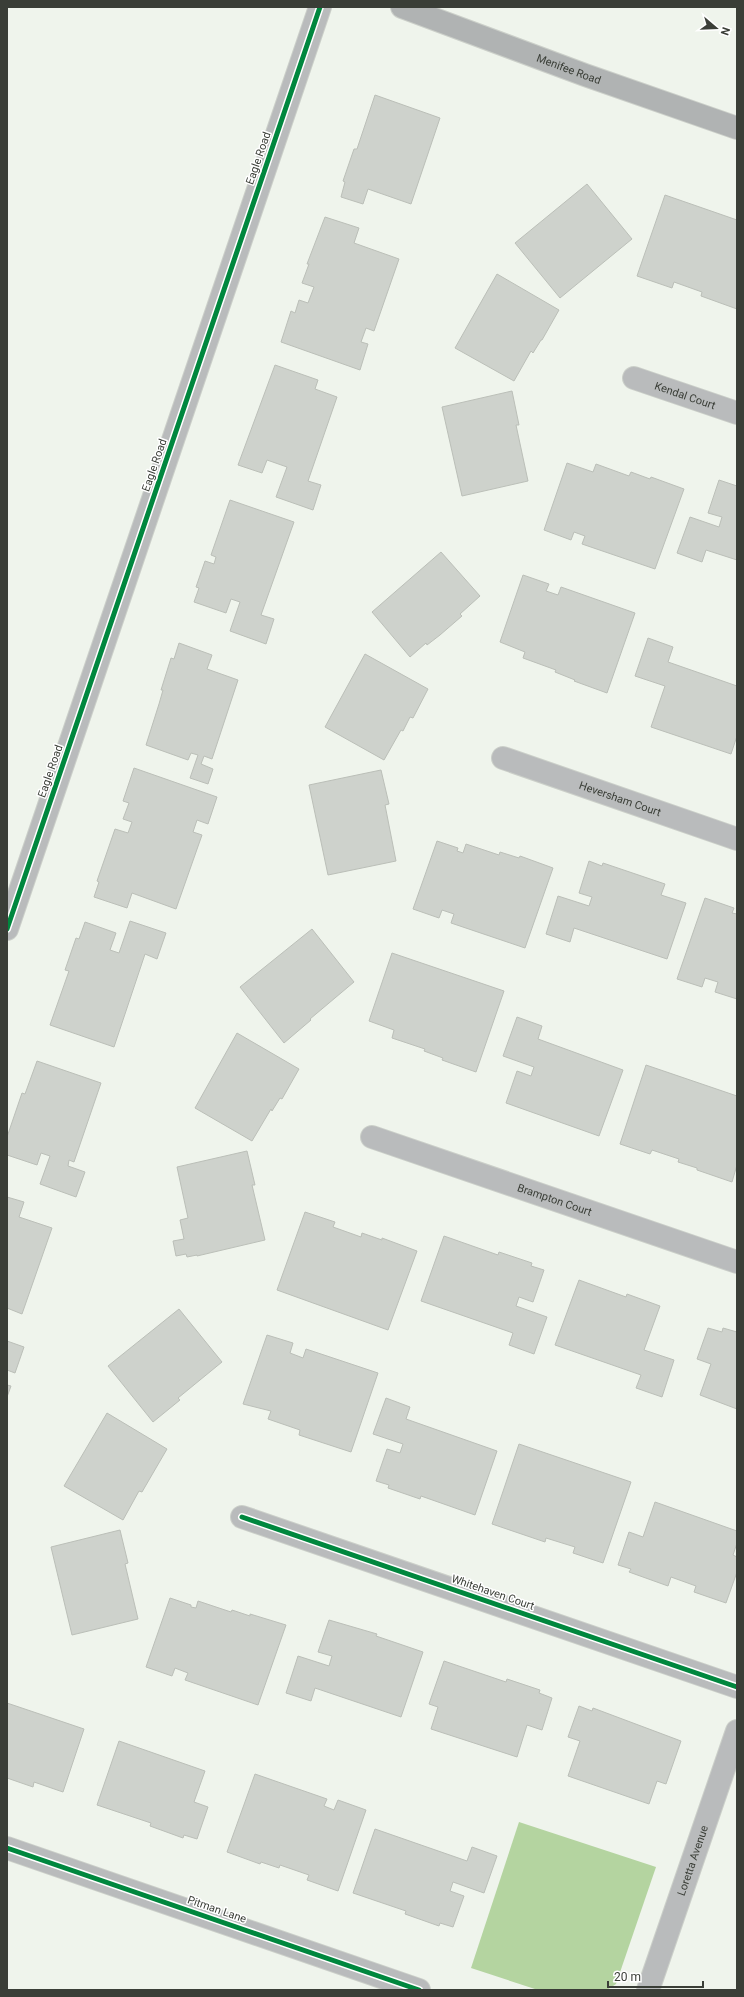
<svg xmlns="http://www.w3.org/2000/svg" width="744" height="1997" font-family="Roboto,sans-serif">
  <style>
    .water { fill: #b4d4a0 }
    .building { fill: #ced2cc; stroke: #bbbfb8 }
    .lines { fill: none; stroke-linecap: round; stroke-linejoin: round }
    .minor-casing { stroke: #cbcfc9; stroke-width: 24 }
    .primary-casing { stroke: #cbcfc9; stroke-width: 24 }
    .minor { stroke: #b9bbbc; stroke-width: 22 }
    .primary { stroke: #b0b3b3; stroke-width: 22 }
    .cycleway-casing { stroke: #fff; stroke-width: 8 }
    .cycleway { stroke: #00873e; stroke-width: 5 }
    .labels { text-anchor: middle; stroke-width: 3; stroke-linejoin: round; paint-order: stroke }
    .street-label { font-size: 11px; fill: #3a3e37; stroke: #fff }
  </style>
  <rect width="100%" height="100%" fill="#eff4ec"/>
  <!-- water -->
  <path class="water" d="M 519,1822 L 656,1867 L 616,1984 L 607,1990 L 538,1990 L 471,1968 Z"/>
  <!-- building -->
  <path class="building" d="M 375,95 L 440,118 L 411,204 L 368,189 L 363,204 L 341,197 L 345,182 L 343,181 L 354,149 L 357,149 Z
    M 587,184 L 632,239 L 560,298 L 515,243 Z
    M 665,195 L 737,220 L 737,309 L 701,296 L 702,292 L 674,282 L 672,288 L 637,276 Z
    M 325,217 L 359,228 L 354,243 L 399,259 L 374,331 L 366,328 L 361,342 L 368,344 L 360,370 L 281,342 L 291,311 L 295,313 L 299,300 L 308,303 L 314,287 L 302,283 L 309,264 L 307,264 Z
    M 497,274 L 559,310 L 542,340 L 541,340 L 533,353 L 531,351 L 514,381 L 455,348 Z
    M 275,365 L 318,380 L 315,389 L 337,397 L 308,481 L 321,485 L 313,510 L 276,497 L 287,467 L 267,460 L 262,473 L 238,465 Z
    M 512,391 L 519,425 L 516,425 L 528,481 L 462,496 L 442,407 Z
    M 567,463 L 593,472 L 596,464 L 629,476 L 631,472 L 650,479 L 651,477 L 684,489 L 655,569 L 582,544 L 585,536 L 574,532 L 571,540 L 544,530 Z
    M 719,480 L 737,486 L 737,560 L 706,550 L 702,562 L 677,553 L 690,517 L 719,527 L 722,517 L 708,513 Z
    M 230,500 L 294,522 L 261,615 L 274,619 L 266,644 L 230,631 L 240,602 L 231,599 L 226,613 L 194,602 L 199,588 L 196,587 L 205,561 L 214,564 L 216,557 L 211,555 Z
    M 441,552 L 480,596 L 460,614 L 462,616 L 440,635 L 427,645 L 426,643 L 410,657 L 372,612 Z
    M 523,575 L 549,584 L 546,591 L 558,595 L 561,587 L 635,613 L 607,693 L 574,681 L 575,680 L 555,672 L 556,670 L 523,658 L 525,652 L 500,642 Z
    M 648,638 L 673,647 L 668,662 L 737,686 L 737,736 L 731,754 L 651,727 L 665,686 L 635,676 Z
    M 179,643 L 212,655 L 207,669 L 238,680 L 212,759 L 204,756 L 201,764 L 213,769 L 208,784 L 190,778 L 198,755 L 191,753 L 188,760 L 146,745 L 159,704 L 163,690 L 161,690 L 171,658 L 174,659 Z
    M 365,654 L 428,689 L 413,718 L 410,717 L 403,731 L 401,730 L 384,760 L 325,727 Z
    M 134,768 L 217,797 L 208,824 L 197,820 L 193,832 L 202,835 L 176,909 L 132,893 L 127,908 L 94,897 L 99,882 L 97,881 L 115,829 L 128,833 L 132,822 L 123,819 L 129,803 L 123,801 Z
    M 381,770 L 389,804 L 385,805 L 396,861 L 328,875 L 309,785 Z
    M 437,841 L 458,848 L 457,851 L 463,853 L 466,844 L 499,855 L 500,852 L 519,858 L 520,856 L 553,868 L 525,948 L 451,923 L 454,914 L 442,910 L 439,918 L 413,909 Z
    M 589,861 L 602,866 L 603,863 L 665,884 L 661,895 L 686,903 L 667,959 L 574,928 L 570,942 L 546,934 L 558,896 L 589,906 L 592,897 L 579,893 Z
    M 705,898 L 734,908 L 732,913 L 737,914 L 737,999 L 715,992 L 718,982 L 705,978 L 702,987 L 677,979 Z
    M 130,921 L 166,933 L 157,959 L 145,954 L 114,1047 L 50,1025 L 69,971 L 65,970 L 76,938 L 79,939 L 85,922 L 116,933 L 110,950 L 119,953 Z
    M 312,929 L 354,982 L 310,1019 L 311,1020 L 284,1043 L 240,987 Z
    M 392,953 L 504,991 L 476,1072 L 442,1060 L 443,1058 L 424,1051 L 425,1049 L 392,1038 L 394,1030 L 369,1021 Z
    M 517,1017 L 542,1026 L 538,1039 L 623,1070 L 599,1136 L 506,1103 L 517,1071 L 531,1076 L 534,1067 L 503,1056 Z
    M 237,1033 L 299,1069 L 282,1099 L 280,1098 L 272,1111 L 271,1109 L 252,1141 L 195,1108 Z
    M 37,1061 L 101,1083 L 74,1162 L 69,1160 L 68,1166 L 85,1172 L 76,1197 L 40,1184 L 50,1156 L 41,1153 L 37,1165 L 7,1155 L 7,1137 L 22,1093 L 25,1094 Z
    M 646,1065 L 737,1096 L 737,1165 L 732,1182 L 697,1170 L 697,1168 L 678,1162 L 679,1159 L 652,1150 L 650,1154 L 620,1144 Z
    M 247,1151 L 255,1185 L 252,1185 L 265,1240 L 197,1256 L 197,1255 L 187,1257 L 186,1254 L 176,1256 L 173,1241 L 184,1239 L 180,1220 L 188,1218 L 177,1167 Z
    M 7,1197 L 24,1202 L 19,1217 L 52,1228 L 22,1314 L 7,1308 Z
    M 305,1212 L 335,1222 L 333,1227 L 361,1237 L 362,1233 L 382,1240 L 382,1238 L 417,1251 L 388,1330 L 277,1290 Z
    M 444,1236 L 498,1255 L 499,1252 L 532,1263 L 531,1266 L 544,1270 L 533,1302 L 519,1297 L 516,1306 L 547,1317 L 534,1354 L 509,1345 L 513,1333 L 421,1301 Z
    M 579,1280 L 626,1297 L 627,1294 L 660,1306 L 644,1350 L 674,1360 L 662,1397 L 636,1388 L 641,1375 L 555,1345 Z
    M 179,1309 L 222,1362 L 178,1398 L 180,1400 L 153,1422 L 108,1366 Z
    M 708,1328 L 722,1332 L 723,1328 L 737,1332 L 737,1409 L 700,1395 L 711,1364 L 697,1359 Z
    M 267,1335 L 293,1343 L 290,1353 L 303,1358 L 306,1349 L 378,1373 L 351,1452 L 299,1435 L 300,1430 L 268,1419 L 271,1411 L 243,1404 Z
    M 7,1341 L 24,1347 L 15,1373 L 7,1370 Z
    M 7,1385 L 11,1386 L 7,1397 Z
    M 386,1398 L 410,1407 L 406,1419 L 497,1451 L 475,1515 L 421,1496 L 420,1499 L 388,1488 L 389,1485 L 376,1481 L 387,1449 L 400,1453 L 403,1444 L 373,1434 Z
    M 107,1413 L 167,1449 L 142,1492 L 139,1491 L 123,1520 L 64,1486 Z
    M 519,1444 L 631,1482 L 603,1563 L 573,1553 L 575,1547 L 546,1538 L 545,1542 L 492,1524 Z
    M 655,1502 L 737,1531 L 737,1543 L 733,1555 L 737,1557 L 737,1572 L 726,1603 L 694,1592 L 696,1586 L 671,1577 L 668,1586 L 629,1572 L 631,1569 L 618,1565 L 629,1532 L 643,1537 Z
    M 120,1530 L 128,1563 L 125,1564 L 138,1619 L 72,1635 L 51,1547 Z
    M 170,1598 L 191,1605 L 191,1607 L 196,1608 L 198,1601 L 231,1612 L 232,1610 L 250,1616 L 250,1614 L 286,1625 L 258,1705 L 185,1680 L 188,1673 L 175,1668 L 172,1676 L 146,1667 Z
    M 329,1620 L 377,1634 L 376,1636 L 423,1652 L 401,1717 L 315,1688 L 311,1701 L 286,1693 L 298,1656 L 329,1666 L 332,1656 L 318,1652 Z
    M 444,1661 L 506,1682 L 507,1679 L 540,1690 L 539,1693 L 552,1698 L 542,1730 L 527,1725 L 517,1757 L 431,1729 L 438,1707 L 429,1704 Z
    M 7,1703 L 84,1729 L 63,1792 L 34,1782 L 33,1787 L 7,1778 Z
    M 579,1706 L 592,1711 L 593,1708 L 681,1741 L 666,1784 L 657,1781 L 649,1804 L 568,1776 L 580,1741 L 568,1737 Z
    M 119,1741 L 205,1771 L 194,1802 L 208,1807 L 197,1839 L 184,1835 L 183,1838 L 150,1826 L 151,1823 L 97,1805 Z
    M 255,1774 L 327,1799 L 324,1806 L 334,1810 L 338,1800 L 366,1810 L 338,1891 L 307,1880 L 309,1875 L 280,1865 L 279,1868 L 261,1862 L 260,1864 L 227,1852 Z
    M 375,1829 L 467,1861 L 472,1847 L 497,1856 L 484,1893 L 453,1882 L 450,1891 L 464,1896 L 453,1927 L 440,1923 L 439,1926 L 405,1914 L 406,1911 L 353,1893 Z"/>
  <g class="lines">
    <!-- minor casing -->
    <g class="minor-casing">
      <g id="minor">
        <path id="s1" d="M 634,378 L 737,413"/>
        <path id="s2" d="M 503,758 L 737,839"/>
        <path d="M 7,929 L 320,7"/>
        <path id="s3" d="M 372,1137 L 737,1262"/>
        <path d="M 242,1517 L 737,1687"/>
        <path d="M 7,1848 L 419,1990"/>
        <path id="s4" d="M 648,1990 L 737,1731"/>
      </g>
    </g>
    <!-- primary casing -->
    <g class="primary-casing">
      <g id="primary">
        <path id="s5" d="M 402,7 L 585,75 L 737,128"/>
      </g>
    </g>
    <!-- minor -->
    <use href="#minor" class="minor"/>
    <!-- primary -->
    <use href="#primary" class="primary"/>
    <!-- cycleway casing -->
    <g class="cycleway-casing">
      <path id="cycleway" d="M 7,929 L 320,7
        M 242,1517 L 737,1687
        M 7,1848 L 419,1990"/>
    </g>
    <!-- cycleway -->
    <use href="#cycleway" class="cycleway"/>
  </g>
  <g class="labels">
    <!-- street labels -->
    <g class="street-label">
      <text dy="4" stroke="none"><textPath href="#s5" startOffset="178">Menifee Road</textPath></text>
      <text transform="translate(258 158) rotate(-71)" y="4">Eagle Road</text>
      <text dy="4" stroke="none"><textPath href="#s1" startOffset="54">Kendal Court</textPath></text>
      <text transform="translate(154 465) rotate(-71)" y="4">Eagle Road</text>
      <text transform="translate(50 771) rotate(-71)" y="4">Eagle Road</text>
      <text dy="4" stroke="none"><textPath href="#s2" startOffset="124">Heversham Court</textPath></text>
      <text dy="4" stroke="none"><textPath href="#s3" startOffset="193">Brampton Court</textPath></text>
      <text transform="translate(493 1592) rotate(19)" y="4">Whitehaven Court</text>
      <text dy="4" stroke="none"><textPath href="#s4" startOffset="137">Loretta Avenue</textPath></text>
      <text transform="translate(217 1909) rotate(19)" y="4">Pitman Lane</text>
    </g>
  </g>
  <!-- border -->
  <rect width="744" height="1997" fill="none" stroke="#3a3e37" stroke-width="16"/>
  <!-- north arrow -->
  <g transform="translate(716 28) rotate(109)" stroke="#ffffff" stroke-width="3" paint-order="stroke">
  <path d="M0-3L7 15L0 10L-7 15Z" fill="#3a3e37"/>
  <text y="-6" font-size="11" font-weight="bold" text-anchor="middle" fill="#3a3e37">N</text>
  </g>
  <!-- scale -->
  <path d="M608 1981v6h95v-6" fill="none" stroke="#3a3e37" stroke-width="2"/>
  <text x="614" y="1981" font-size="12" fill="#3a3e37" stroke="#ffffff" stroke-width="3" paint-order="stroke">20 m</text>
</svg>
